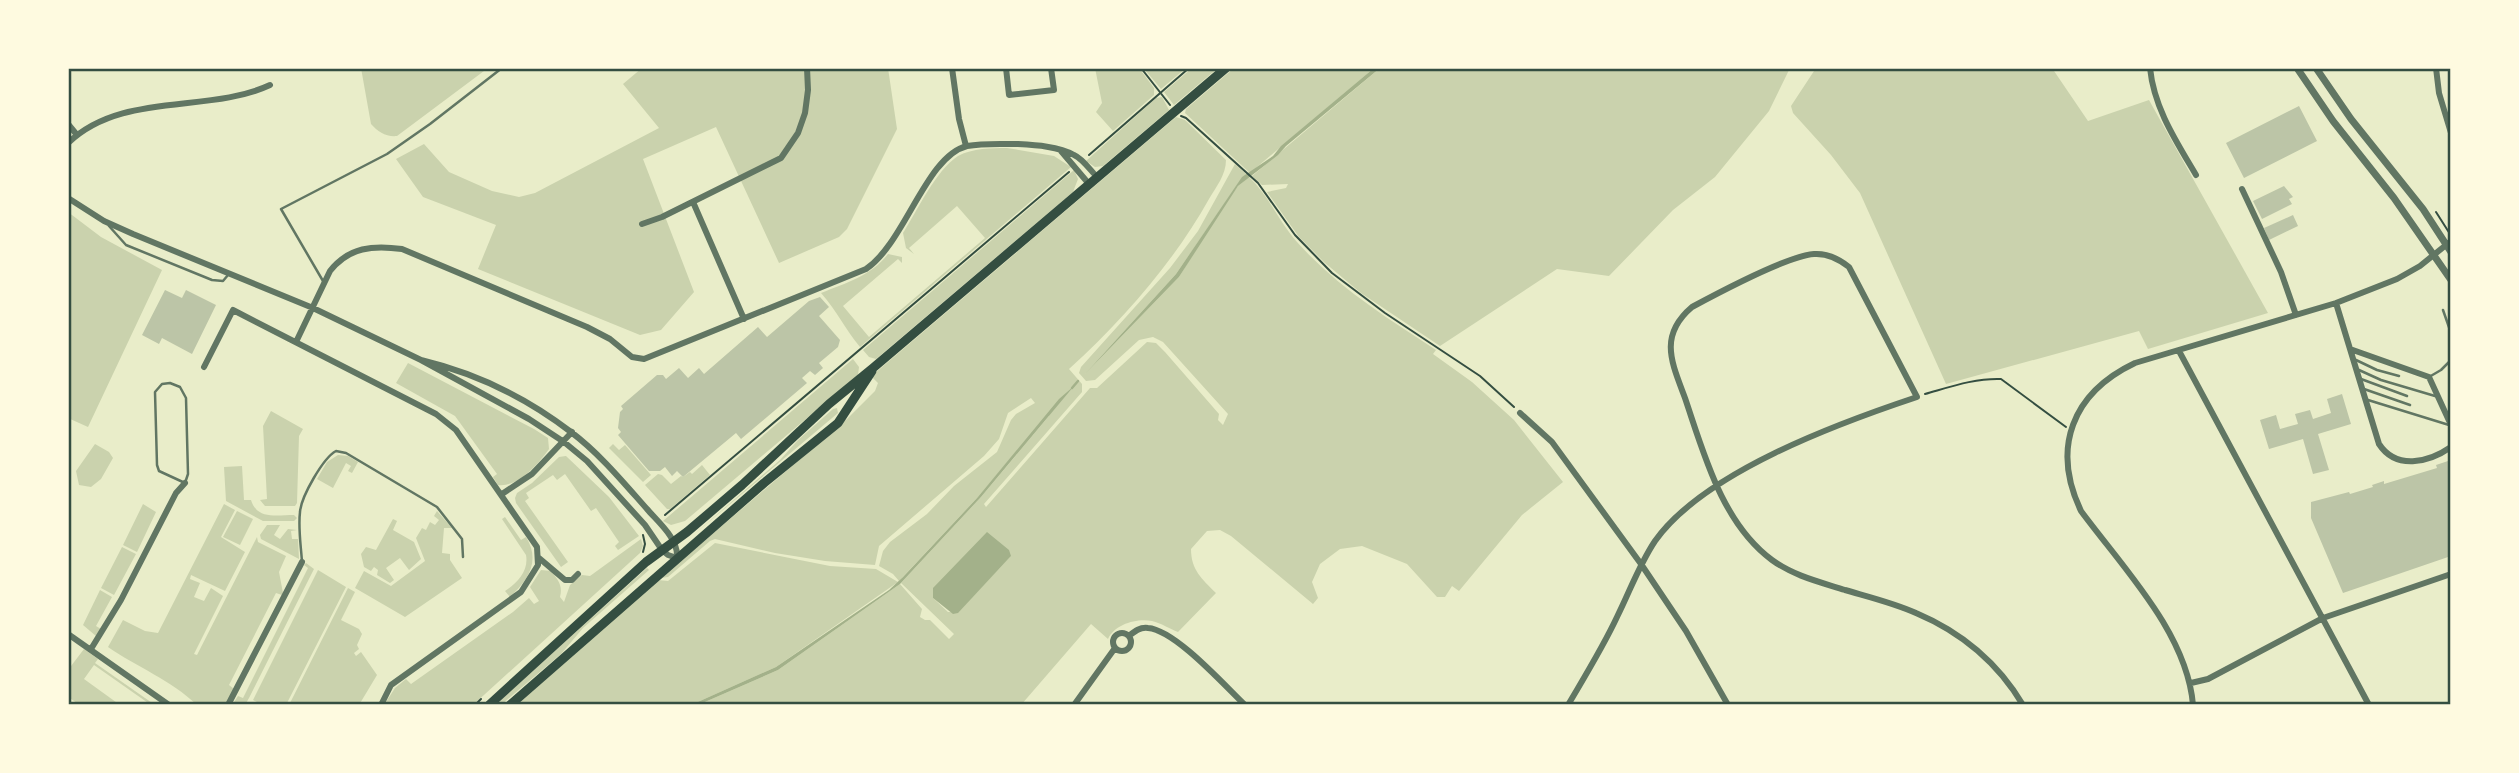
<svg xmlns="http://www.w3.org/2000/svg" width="2519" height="773" font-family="'Fira Sans',sans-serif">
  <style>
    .green { fill: #cad2ad; fill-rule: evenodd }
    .water { fill: #a3b18a }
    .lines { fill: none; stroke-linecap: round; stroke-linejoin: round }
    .stream { stroke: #a3b18a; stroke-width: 2.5 }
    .building { fill: #bcc5a7 }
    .path { stroke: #344e41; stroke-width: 2 }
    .service { stroke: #617663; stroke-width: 2.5 }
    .minor { stroke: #617663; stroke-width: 6 }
    .tertiary { stroke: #617663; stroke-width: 7 }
    .primary { stroke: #344e41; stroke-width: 9 }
    .neatline { fill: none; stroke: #344e41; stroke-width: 2.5 }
  </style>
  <rect width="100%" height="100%" fill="#e9edc9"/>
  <!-- green -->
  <path class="green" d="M 361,68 L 488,68 L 397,136 C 386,137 378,132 371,124 Z
    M 642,68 L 888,68 L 897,129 L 847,229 L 839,237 L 779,263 L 716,127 L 643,159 L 694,292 L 661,330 L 640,335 L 478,269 L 496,225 L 423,197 L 396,159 L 424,144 L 449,172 L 492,191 L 519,197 L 535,193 L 659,128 L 623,84 Z
    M 1095,68 L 1186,68 L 1161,89 L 1145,70 L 1142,72 L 1154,88 L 1154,95 L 1113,131 L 1096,112 L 1102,103 Z
    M 1192,68 L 1218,68 L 1174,105 L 1164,92 Z
    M 1234,68 L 1374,68 L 1250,173 L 1185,113 L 1186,109 Z
    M 1380,68 L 1790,68 L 1769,111 L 1715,177 L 1673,210 L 1609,276 L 1557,269 L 1440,346 L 1361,293 L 1325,263 L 1299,237 L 1267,192 L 1286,188 L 1288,184 L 1262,185 L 1252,176 Z
    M 1816,68 L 2052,68 L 2088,121 L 2149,100 L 2268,313 L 2148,349 L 2139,331 L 1946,384 L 1860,193 L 1831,155 L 1793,113 L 1791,106 Z
    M 1162,97 L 1169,110 L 1103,166 L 1095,167 L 1086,161 L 1156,98 Z
    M 1176,117 L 1185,120 L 1226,160 C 1226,175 1216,187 1209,199 C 1173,263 1123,320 1069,369 L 1082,384 L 1082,392 L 984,504 L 986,507 L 1090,388 L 1097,388 L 1147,342 L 1156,343 L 1165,352 L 1219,414 L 1218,420 L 1223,425 L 1228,414 L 1163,342 L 1153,337 L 1139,340 L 1095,380 L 1086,381 L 1079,373 L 1081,367 L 1170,268 L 1198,231 L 1235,164 L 1247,175 L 1242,178 L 1176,274 L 1085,374 L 1179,277 L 1221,209 L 1238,186 L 1249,177 C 1269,196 1279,222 1297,242 C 1336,286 1387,318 1436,350 L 1433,354 L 1472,382 L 1514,420 L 1563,482 L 1522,515 L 1459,591 L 1452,586 L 1445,597 L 1437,597 L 1407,564 L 1362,546 L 1340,549 L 1320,564 L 1312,582 L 1318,598 L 1313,604 L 1231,536 L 1220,530 L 1207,531 L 1191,549 C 1191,570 1202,579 1216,593 L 1178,632 C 1170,629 1161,623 1152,621 C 1137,618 1115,624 1108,639 L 1091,624 L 1021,705 L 698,705 L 778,670 L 900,584 L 922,609 L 920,617 L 925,620 L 930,620 L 949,639 L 954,634 L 901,583 L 981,497 L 1049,416 L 1047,415 L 977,498 L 899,581 L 893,574 L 879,566 L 883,551 L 890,542 L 927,514 L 954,486 L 997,452 L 1011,420 L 1016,414 L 1035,403 L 1031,398 L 1008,413 L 999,439 L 984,456 L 879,546 L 875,565 L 825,561 L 775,553 L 715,539 L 710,541 L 668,577 L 661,578 L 847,419 L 875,391 L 878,383 L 872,377 L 875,373 ZM 1011,556 L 958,612 L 948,612 L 933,598 Z
    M 1007,148 L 1054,156 L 1071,167 L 860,347 C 845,329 837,311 821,293 C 846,283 871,276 888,254 L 902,257 L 902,263 L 898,259 L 843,306 L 869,337 L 985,238 L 957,206 L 909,248 L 914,254 L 906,248 L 903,233 C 917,211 936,170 958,156 C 973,148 991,148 1007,148 Z
    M 1074,170 L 1078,179 L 1073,192 L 876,359 L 869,357 L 863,350 Z
    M 68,212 L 101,237 L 162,270 L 88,427 L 68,418 Z
    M 853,359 L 859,367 L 858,375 L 685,521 L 671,525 L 663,521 Z
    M 408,363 L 534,429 L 548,438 L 549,449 C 539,463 518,488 498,485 L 493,477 L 497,474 L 455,416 L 396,383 Z
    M 837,408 L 838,413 L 691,537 L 780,460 L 798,440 L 833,409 Z
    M 271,411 L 303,429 L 299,436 L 297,503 L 295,506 L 265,506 L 260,500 L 267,499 L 263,426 Z
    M 95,444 L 109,452 L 113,458 L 101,479 L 91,487 L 79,485 L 76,471 Z
    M 613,444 L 619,450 L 625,445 L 651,475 L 643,482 L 609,448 Z
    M 338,455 L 348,456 L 358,462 L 352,473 L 348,471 L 351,466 L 346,463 L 333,488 L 317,479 L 327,462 Z
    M 566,456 L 609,497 L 639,536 L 618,550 L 615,546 L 619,542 L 596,508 L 591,511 L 565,474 L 557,480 L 553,475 L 526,493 L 529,498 L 525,501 L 568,562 L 561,567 L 516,503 L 515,498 L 517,493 L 532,483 L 559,457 Z
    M 702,465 L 710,475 L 670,509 L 667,509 L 645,485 L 658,474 L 662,475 L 671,484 L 681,476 L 683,477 L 690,472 L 692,474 Z
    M 242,466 L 244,500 L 251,500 C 257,520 277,515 294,515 L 297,518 L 294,521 L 263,521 L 226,501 L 224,467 Z
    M 143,504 L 156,512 L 137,552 L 123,545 Z
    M 224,504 L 235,510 L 221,537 L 245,552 L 225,591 L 191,575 L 190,579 L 200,583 L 194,597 L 204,601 L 211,588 L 223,596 L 194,654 L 197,655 L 257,537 L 258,542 L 286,556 L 279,572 L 283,593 L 282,595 L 276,593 L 229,685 L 234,689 L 225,705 L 197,705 C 171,680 137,667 108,647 L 123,620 L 145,631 L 158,633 Z
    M 237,511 L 253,519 L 240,545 L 223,537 Z
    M 437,511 L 452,528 L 444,528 L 442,553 L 450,554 L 450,560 L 462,578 L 405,617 L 355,588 L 364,571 L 391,586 L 425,561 L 416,538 L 422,528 L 426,530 L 430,522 L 435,525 L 439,520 L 434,516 Z
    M 505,517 L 521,540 L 526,537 C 541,561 528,580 510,597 L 505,591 C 517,583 529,571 526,555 L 502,519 Z
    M 393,519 L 397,521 L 393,530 L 414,542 L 421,559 L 409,570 L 400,558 L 386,568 L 394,580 L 390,583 L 377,575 L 378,570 L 374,567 L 371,571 L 364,567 L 361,554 L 366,547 L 376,550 Z
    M 267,525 L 280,525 L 274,535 L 280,539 L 288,529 L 297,530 L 291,531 L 292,539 L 298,539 L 299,559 L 261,539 L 260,535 Z
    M 641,539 L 643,546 L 640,553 L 473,705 L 384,705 L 395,688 L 406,679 L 411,684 L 513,612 L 529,598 L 534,604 L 539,601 L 530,587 L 541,570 L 551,571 C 558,580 563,585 560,597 L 564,602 L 570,585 L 582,575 L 590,576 Z
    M 715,543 L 830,566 L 876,569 L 898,582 L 776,667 L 691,705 L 517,705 L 658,580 L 668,581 Z
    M 122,547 L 136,554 L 114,595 L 101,588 Z
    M 306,563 L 314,569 L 249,698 L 245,705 L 232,705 L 238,696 L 243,698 L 308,568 L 304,565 Z
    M 647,568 L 649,570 L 583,628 L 561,654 L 501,705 L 495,705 Z
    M 318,570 L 346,587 L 286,705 L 263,705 L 253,700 Z
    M 348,588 L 355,592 L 341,620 L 359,629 L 362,634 L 357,645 L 359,649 L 354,653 L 356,656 L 361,652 L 377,675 L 359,705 L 289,705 Z
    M 100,590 L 112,597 L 96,626 L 101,629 L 96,636 L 83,625 Z
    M 84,649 L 98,659 L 95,663 L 155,705 L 151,705 L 94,665 L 84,679 L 120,705 L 80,705 L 68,697 L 68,670 Z"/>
  <!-- water -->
  <path class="water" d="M 1374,68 L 1380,68 L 1286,146 L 1278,155 L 1238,186 L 1179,277 L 1085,374 L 1176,274 L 1242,177 L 1273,156 L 1281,146 Z
    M 1074,386 L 981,497 L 900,584 L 778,670 L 698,705 L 691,705 L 776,667 L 889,590 L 903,577 L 977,498 L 1059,399 Z
    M 987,532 L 1009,550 L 1011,556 L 958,613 L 953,614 L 933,598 L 933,588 Z"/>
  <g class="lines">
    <!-- stream -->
    <path class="stream" d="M 1072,388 L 1078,381"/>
  </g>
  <!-- building -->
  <path class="building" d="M 2299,106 L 2317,141 L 2244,178 L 2226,143 Z
    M 2284,186 L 2293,197 L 2289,199 L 2292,204 L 2262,219 L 2253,201 Z
    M 2293,215 L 2298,226 L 2269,240 L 2264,228 Z
    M 165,290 L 182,298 L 186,290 L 216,305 L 192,354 L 162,338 L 159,344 L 142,335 Z
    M 820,297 L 829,307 L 819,316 L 840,340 L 838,347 L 819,363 L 823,368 L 815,375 L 810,371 L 802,378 L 807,383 L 741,439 L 736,433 L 683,477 L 677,471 L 672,476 L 665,467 L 660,471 L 649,471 L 618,435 L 621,432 L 618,428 L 620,412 L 623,409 L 621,406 L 657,375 L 663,375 L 666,379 L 679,368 L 688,378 L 699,368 L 704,374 L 758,327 L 767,337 L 809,301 Z
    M 2342,394 L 2351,424 L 2318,434 L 2329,470 L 2313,474 L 2303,439 L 2269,449 L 2260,420 L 2276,415 L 2280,429 L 2298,424 L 2295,414 L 2310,410 L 2313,419 L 2331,413 L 2327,399 Z
    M 2451,460 L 2451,556 L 2343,593 L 2311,518 L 2311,502 L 2349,492 L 2350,494 L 2373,487 L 2372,485 L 2384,481 L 2384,484 L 2437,468 L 2436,465 Z"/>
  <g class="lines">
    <!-- path -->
    <path class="path" d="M 1141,68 L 1170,105
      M 1181,116 L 1186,118 L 1258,183 L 1295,235 L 1332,273 L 1385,313 L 1480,376 L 1514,407
      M 1089,155 L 1189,68
      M 2436,212 L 2450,234
      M 1925,394 C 1950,387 1975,378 2001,379 L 2066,427
      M 665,515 L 1069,172
      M 643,552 L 645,544 L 643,535
      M 475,705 L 481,699"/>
    <!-- service -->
    <path class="service" d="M 109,226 L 126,245 L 212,280 L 223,281 L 228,275
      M 323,281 L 281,209 L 387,154 L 430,124 L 502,68
      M 2443,310 L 2451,333
      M 2356,360 L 2377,370 L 2399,376
      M 2359,370 L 2381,380 L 2435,396
      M 2429,377 L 2441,370 L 2451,360
      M 2361,379 L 2407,396
      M 170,383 L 180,387 L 186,398 L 188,474 L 185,483 L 159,471 L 157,465 L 155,392 L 162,384 Z
      M 2364,389 L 2410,405
      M 2368,400 L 2449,425
      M 302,562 C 301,546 298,528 300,512 C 301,497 323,458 336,451 L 346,453 L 437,507 L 462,539 L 463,557"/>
    <!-- minor -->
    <path class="minor" d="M 952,68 L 959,119 L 966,146
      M 1006,68 L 1009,95 L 1054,90 L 1051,68
      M 2150,68 C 2154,108 2176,141 2196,175
      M 2436,68 L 2439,93 L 2451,133
      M 68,124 L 77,135
      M 68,143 C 122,91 208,114 270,85
      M 1061,151 L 1089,184
      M 2242,189 L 2281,272 L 2296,315
      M 68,198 L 104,221 L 133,234 L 313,308 L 421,360 L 529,419 L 564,442 L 587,461 L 645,525 L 662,550 L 668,555 L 677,558 C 679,539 658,522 647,509 C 623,482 600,454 571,432 C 527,398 475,373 421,360
      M 693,202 L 744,319
      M 642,224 L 662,217 L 781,158 L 798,133 L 805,113 L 808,90 L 807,68
      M 2336,303 L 2379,444 C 2396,470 2428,463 2451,447
      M 296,342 L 330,271 C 349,247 373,245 402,249 L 587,327 L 610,339 L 632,357 L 644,359 L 866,269 C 905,243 926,156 967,146 C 983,143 1000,144 1016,144 C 1034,145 1058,146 1074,155 C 1083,159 1090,170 1097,177
      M 2350,349 L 2429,377 L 2451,425
      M 2179,351 L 2369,705
      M 204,367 L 233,310 L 436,414 L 456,430 L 537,547 L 538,565 L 521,592 L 391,685 L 381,705
      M 1520,413 L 1552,442 L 1641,564 L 1686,631 L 1728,705
      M 502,494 L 532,474 L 572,432
      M 539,558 L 565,580 L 572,580 L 578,574
      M1113 642a9 9 0 1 1 18 0a9 9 0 1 1-18 0Z
      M 68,634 L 169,705
      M 1129,636 C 1135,631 1140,627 1148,628 C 1175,630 1224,685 1245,705
      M 91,649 L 121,600 L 176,493 L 185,483
      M 2191,683 L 2208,679 L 2323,618 L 2451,574
      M 228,705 L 302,562
      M 1074,705 L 1115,648
      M 1568,705 C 1585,676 1603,647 1617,617 C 1630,591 1639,565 1655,541 C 1704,472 1839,423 1917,397 L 1849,267 C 1839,259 1828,253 1814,254 C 1787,256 1718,293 1692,307 C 1658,336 1672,363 1685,398 C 1704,454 1722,523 1772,560 C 1794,576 1820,582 1845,590 C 1869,597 1894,603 1916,613 C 1961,632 1998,663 2023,705
      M 2193,705 C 2187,633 2123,568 2081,511 C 2051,448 2072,393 2135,363 L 2336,303 L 2397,279 L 2420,266 L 2451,241"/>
    <!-- tertiary -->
    <path class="tertiary" d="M 2297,68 L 2333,121 L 2394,198 L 2451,280
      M 2316,68 L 2351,119 L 2423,209 L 2451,252"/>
    <!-- primary -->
    <path class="primary" d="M 489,705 L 646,562 L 687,532 L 742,485 L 829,404 L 873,368 L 1226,68
      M 510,705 L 764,483 L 838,423 L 872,371"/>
  </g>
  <!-- border -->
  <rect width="2519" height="773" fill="none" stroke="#fefae0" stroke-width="140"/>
  <rect x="70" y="70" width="2379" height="633" class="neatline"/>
</svg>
